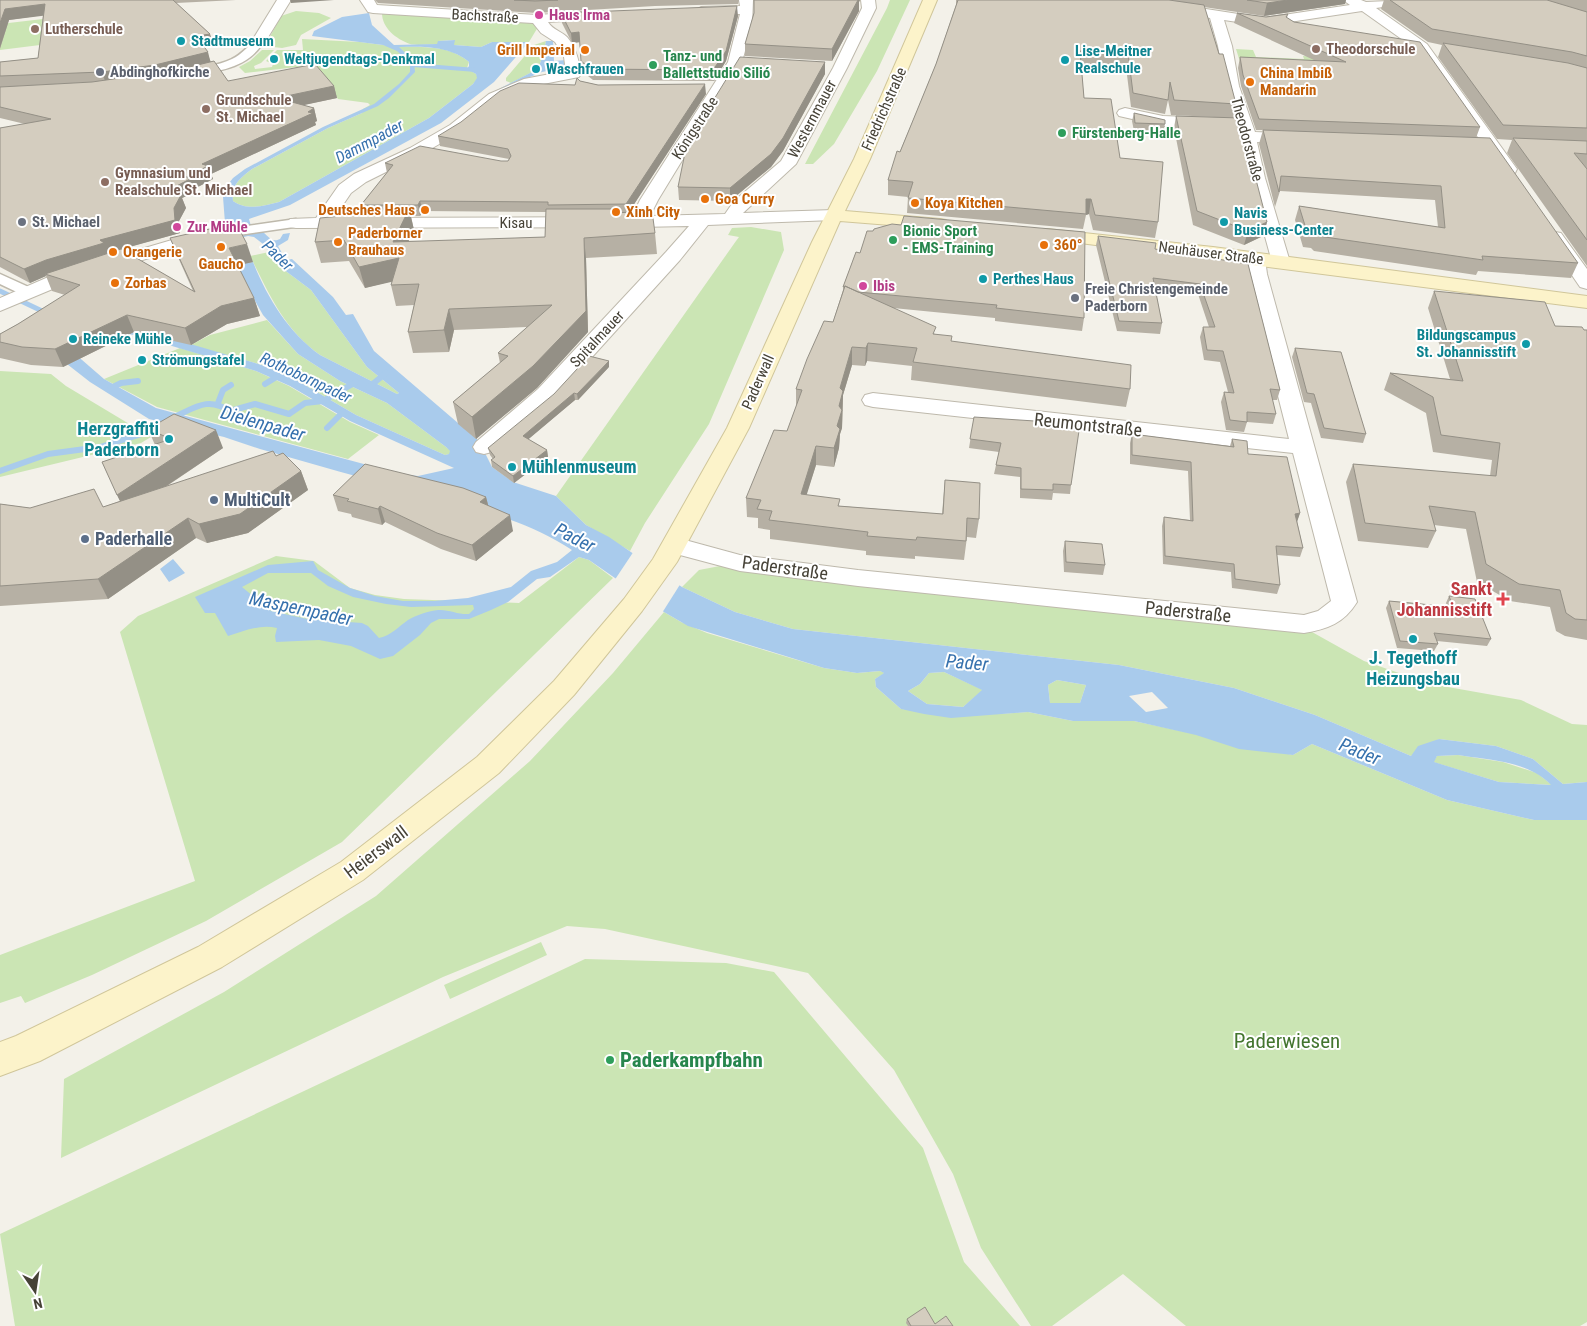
<svg xmlns="http://www.w3.org/2000/svg" width="1587" height="1326" font-family="'Roboto Condensed',sans-serif">
  <style>
    .green { fill: #cbe5b4 }
    .water { fill: #a9cbec; fill-rule: evenodd }
    .pier { fill: #f3f1e9 }
    .lines { fill: none; stroke-linecap: round; stroke-linejoin: round }
    .stream-far2 { stroke: #a9cbec; stroke-width: 4 }
    .stream-far1 { stroke: #a9cbec; stroke-width: 5 }
    .stream { stroke: #a9cbec; stroke-width: 6 }
    .pedestrian-casing { stroke: #beb9ac; stroke-width: 3 }
    .minor-casing { stroke: #beb9ac; stroke-width: 2 }
    .secondary-casing { stroke: #d0c69a; stroke-width: 2 }
    .pedestrian { fill: #fff; fill-rule: evenodd }
    .minor { fill: #fff; fill-rule: evenodd }
    .secondary { fill: #fcf3ca; fill-rule: evenodd }
    .wall { fill: #b6b0a4; fill-rule: evenodd }
    .shaded-wall { fill: #949086 }
    .building { fill: #d4cdbf; stroke: #949086 }
    .hotel-dot { fill: #d1479c; stroke: #fff; stroke-width: 2 }
    .education-dot { fill: #8d6e63; stroke: #fff; stroke-width: 2 }
    .culture-dot { fill: #0f9aa8; stroke: #fff; stroke-width: 2 }
    .food-dot { fill: #e8710a; stroke: #fff; stroke-width: 2 }
    .leisure-dot { fill: #2e9e5b; stroke: #fff; stroke-width: 2 }
    .worship-dot { fill: #6b7280; stroke: #fff; stroke-width: 2 }
    .service-dot { fill: #5c6f8a; stroke: #fff; stroke-width: 2 }
    .health-dot { fill: #e0444e; stroke: #fff; stroke-width: 2 }
    .labels { text-anchor: middle; stroke-width: 4; stroke-linejoin: round; paint-order: stroke }
    .far-hotel-label { font-size: 15px; font-weight: bold; fill: #b23c85; stroke: #fff; text-anchor: start }
    .far-street-label { font-size: 15px; fill: #464237; stroke: #fff }
    .far-education-label { font-size: 15px; font-weight: bold; fill: #785e54; stroke: #fff; text-anchor: start }
    .far-culture-label { font-size: 15px; font-weight: bold; fill: #0d838f; stroke: #fff; text-anchor: start }
    .far-food-label { font-size: 15px; font-weight: bold; fill: #c56008; stroke: #fff; text-anchor: start }
    .far-leisure-label { font-size: 15px; font-weight: bold; fill: #27864d; stroke: #fff; text-anchor: start }
    .far-worship-label { font-size: 15px; font-weight: bold; fill: #5b616d; stroke: #fff; text-anchor: start }
    .far-water-label { font-size: 16px; font-style: italic; fill: #3671ad; stroke: #fff }
    .street-label { font-size: 18px; fill: #464237; stroke: #fff }
    .culture-label { font-size: 18px; font-weight: bold; fill: #0d838f; stroke: #fff; text-anchor: end }
    .service-label { font-size: 18px; font-weight: bold; fill: #4e5e75; stroke: #fff; text-anchor: start }
    .health-label { font-size: 18px; font-weight: bold; fill: #be3a42; stroke: #fff; text-anchor: end }
    .water-label { font-size: 19px; font-style: italic; fill: #3671ad; stroke: #fff }
    .near-park-label { font-size: 21px; fill: #43752e; stroke: #fff }
    .near-leisure-label { font-size: 21px; font-weight: bold; fill: #27864d; stroke: #fff; text-anchor: start }
  </style>
  <rect width="100%" height="100%" fill="#f3f1e9"/>
  <!-- green -->
  <path class="green" d="M 890,0 L 910,0 L 877,71 L 834,144 L 813,164 L 805,164 L 887,8 Z
    M 296,11 L 319,13 L 331,18 L 301,35 L 296,45 L 282,48 L 265,46 L 281,16 Z
    M 382,13 L 534,22 L 538,27 L 529,42 L 492,42 L 481,47 L 454,45 L 454,40 L 438,41 L 438,44 C 429,44 417,46 410,44 C 396,39 382,28 382,13 Z
    M 43,19 L 40,45 L 0,50 L 0,24 Z
    M 302,39 C 321,40 340,41 360,42 C 370,43 380,45 391,46 C 416,48 448,43 469,62 L 467,68 L 476,74 L 478,78 L 473,84 L 429,118 L 279,202 C 264,206 247,211 233,201 C 231,185 240,178 252,169 L 328,128 L 362,113 L 363,109 L 370,105 L 368,103 L 338,99 L 314,65 L 245,73 L 239,67 L 250,61 L 262,50 L 274,50 L 261,63 L 254,66 L 255,69 L 272,67 L 273,64 L 266,61 L 277,50 L 303,50 Z
    M 546,41 L 543,55 L 538,69 L 511,83 L 506,81 L 506,78 L 534,45 Z
    M 1236,49 L 1253,50 L 1256,57 L 1304,59 L 1303,56 L 1323,57 L 1328,69 L 1241,65 Z
    M 751,227 L 781,232 L 784,250 L 709,424 L 645,523 L 630,551 L 586,525 L 556,496 L 736,241 L 739,237 L 728,235 L 732,228 Z
    M 269,252 L 279,266 L 311,290 L 367,367 L 399,393 L 397,394 L 320,355 C 283,328 270,295 250,256 Z
    M 267,320 L 298,354 L 340,381 L 387,403 L 446,447 L 451,451 L 450,454 L 445,455 L 356,415 L 298,381 L 262,365 L 191,345 L 210,335 Z
    M 180,348 L 256,371 L 289,386 L 350,422 L 379,435 L 348,459 L 157,407 L 104,379 Z
    M 0,371 L 51,374 L 66,386 L 151,437 L 141,443 L 0,477 Z
    M 276,556 L 314,561 L 350,588 L 375,595 L 404,599 L 519,603 L 579,557 L 589,560 L 613,578 L 342,842 L 206,921 L 92,975 L 25,1003 L 21,996 L 0,1003 L 0,955 L 195,881 L 120,632 L 138,616 Z
    M 720,566 L 1312,632 L 1364,661 L 1431,684 L 1521,700 L 1572,724 L 1587,725 L 1587,782 L 1563,784 L 1533,759 L 1496,746 L 1439,739 L 1411,756 L 1315,715 L 1234,688 L 1119,665 L 793,629 L 735,612 L 682,587 L 699,570 Z
    M 664,612 L 681,622 L 707,633 L 824,668 L 857,673 L 880,671 L 885,673 L 875,679 L 876,687 L 901,709 L 997,714 L 1028,712 L 1073,721 L 1134,721 L 1293,755 L 1312,744 L 1447,800 L 1534,820 L 1587,820 L 1587,1322 L 1580,1326 L 1186,1326 L 1123,1274 L 1052,1326 L 1031,1326 L 981,1248 L 953,1174 L 894,1070 L 808,973 L 605,929 L 567,926 L 443,977 L 61,1158 L 64,1079 L 224,992 L 376,896 L 530,761 L 613,673 Z
    M 944,672 L 983,690 L 963,707 L 927,704 L 908,691 L 920,684 L 929,673 Z
    M 1057,680 L 1086,685 L 1080,703 L 1050,703 L 1048,685 Z
    M 1458,755 L 1503,762 L 1537,773 L 1552,785 L 1499,782 L 1433,762 L 1437,756 Z
    M 541,942 L 547,955 L 450,999 L 444,985 Z
    M 585,959 L 726,963 L 774,972 L 923,1148 L 964,1262 L 1020,1326 L 15,1326 L 0,1234 Z"/>
  <!-- water -->
  <path class="water" d="M 369,13 L 372,25 L 394,45 L 437,44 L 438,41 L 455,40 L 454,45 L 481,47 L 492,42 L 529,42 L 494,82 L 441,123 L 290,205 L 249,219 L 253,233 L 263,232 C 269,237 272,243 280,239 L 283,234 L 290,233 L 288,240 L 278,246 L 286,260 L 292,259 L 333,297 L 346,315 L 353,314 L 374,351 L 479,441 L 492,467 L 513,482 L 556,496 L 586,525 L 609,537 L 682,587 L 735,612 L 793,629 L 1119,665 L 1234,688 L 1315,715 L 1411,756 L 1418,746 L 1439,739 L 1496,746 L 1533,759 L 1563,784 L 1587,782 L 1587,820 L 1534,820 L 1447,800 L 1312,744 L 1293,755 L 1239,749 L 1196,735 L 1134,721 L 1073,721 L 1028,712 L 951,718 L 924,714 L 901,709 L 876,687 L 875,679 L 884,673 L 880,671 L 857,673 L 824,668 L 688,626 L 664,612 L 589,560 L 579,557 L 550,577 L 537,579 L 508,602 L 491,610 L 469,619 L 439,619 L 431,623 L 420,635 L 393,656 L 380,659 L 351,646 L 319,640 L 276,642 L 275,636 L 277,628 C 260,624 244,631 228,636 L 215,613 L 205,613 L 195,597 L 268,565 L 313,561 L 318,570 L 350,588 L 375,596 L 403,601 L 434,601 L 468,598 L 511,587 L 531,571 L 557,562 L 572,550 C 526,519 472,508 418,493 C 365,479 313,464 260,449 L 224,437 L 149,419 L 90,382 L 58,357 L 74,353 L 104,379 L 156,408 L 401,474 L 418,476 L 454,468 L 350,421 L 290,386 L 256,371 L 135,335 L 117,333 L 146,331 L 262,365 L 298,381 L 356,415 L 445,455 L 449,454 L 450,451 L 446,447 L 387,403 L 340,381 L 298,354 L 263,315 L 235,265 L 253,262 C 267,297 288,332 320,355 L 397,394 L 399,393 L 367,367 L 311,290 L 279,266 L 263,244 L 254,237 L 248,236 L 224,242 L 220,240 L 225,223 L 223,197 L 226,187 L 233,178 L 245,169 L 323,127 L 374,104 L 399,84 L 410,72 L 410,66 L 407,60 L 397,51 L 383,45 L 312,36 L 314,31 L 342,17 ZM 399,47 C 422,46 451,46 469,62 L 469,66 L 467,69 L 476,74 L 477,78 L 473,84 L 429,118 L 279,202 C 264,206 247,211 233,201 C 231,185 240,178 252,169 L 328,128 L 378,106 L 389,98 L 415,72 C 415,59 407,55 399,47 ZM 268,573 L 311,573 L 328,586 L 353,597 L 386,604 L 411,607 L 473,605 L 474,609 L 469,614 C 459,615 448,609 438,610 C 429,611 416,615 408,620 C 398,627 392,635 379,638 L 368,626 L 362,623 L 307,619 L 271,611 L 242,587 ZM 944,672 L 982,690 L 963,707 L 927,704 L 908,691 L 920,684 L 929,673 ZM 1057,680 L 1086,685 L 1080,703 L 1050,703 L 1048,685 ZM 1152,692 L 1168,708 L 1146,712 L 1129,696 ZM 1458,755 C 1489,760 1528,761 1551,785 L 1499,782 L 1434,762 L 1437,756 Z
    M 546,41 L 553,41 L 554,61 L 566,60 L 567,67 L 542,72 L 489,94 L 538,69 L 543,55 Z
    M 173,559 L 185,573 L 169,582 L 160,569 Z"/>
  <!-- pier -->
  <path class="pier" d="M 634,551 L 681,583 L 662,613 L 614,581 Z"/>
  <g class="lines">
    <!-- stream-far2 -->
    <path class="stream-far2" d="M 413,65 L 476,70"/>
    <!-- stream-far1 -->
    <path class="stream-far1" d="M 0,291 L 42,311"/>
    <!-- stream -->
    <path class="stream" d="M 265,384 L 278,376
      M 369,387 L 386,373
      M 111,388 L 121,383 L 138,381
      M 218,403 L 223,390 L 231,385
      M 172,418 C 195,408 207,396 230,411 L 255,404 L 289,414 L 305,403 L 323,401 L 356,382
      M 327,428 L 343,412
      M 0,471 L 48,454 L 100,447 L 145,433"/>
    <!-- pedestrian casing -->
    <g class="pedestrian-casing">
      <path id="pedestrian" d="M 257,41 L 262,44 C 246,69 217,71 190,76 L 184,73 L 186,71 C 201,67 218,66 232,59 C 242,55 251,42 257,41 Z
        M 296,219 L 303,223 L 301,226 L 211,239 L 204,235 L 211,231 Z
        M 0,274 L 33,289 L 36,292 L 33,295 L 23,295 L 0,284 Z"/>
    </g>
    <!-- minor casing -->
    <g class="minor-casing">
      <path id="minor" d="M 277,0 L 291,0 L 262,47 L 252,47 L 250,44 Z
        M 360,0 L 374,0 L 377,5 L 537,15 L 598,11 L 605,15 L 598,19 L 548,22 C 553,30 561,31 567,37 C 576,47 579,61 581,74 L 579,77 L 533,86 L 499,100 L 462,131 L 422,154 L 366,182 L 351,193 L 334,218 L 632,217 L 640,200 L 728,62 L 740,14 L 701,15 L 694,11 L 701,7 L 740,6 L 739,0 L 753,0 L 752,25 L 742,62 L 658,200 L 650,216 L 725,214 L 734,201 L 781,161 L 833,68 L 862,8 L 861,0 L 875,0 L 876,8 L 847,68 L 796,164 L 743,213 L 834,210 L 840,211 L 843,215 L 840,219 L 834,220 L 708,225 L 680,260 L 554,399 L 492,452 L 484,454 L 476,452 L 473,447 L 476,442 L 538,389 L 666,252 L 689,226 L 638,227 L 296,228 L 290,227 L 287,223 L 290,219 L 316,218 L 339,185 L 354,174 L 410,148 L 450,125 L 489,94 L 524,79 L 566,71 L 564,57 L 555,42 L 541,33 L 533,23 L 373,13 L 368,12 Z
        M 1116,0 L 1148,0 L 1264,18 L 1350,5 L 1343,0 L 1361,0 L 1366,2 L 1412,0 L 1405,4 L 1376,8 L 1427,44 L 1517,169 L 1515,173 L 1503,173 L 1417,50 L 1362,11 L 1264,26 L 1224,20 L 1232,46 L 1239,86 L 1255,132 L 1298,134 L 1304,136 L 1306,139 L 1304,142 L 1298,144 L 1257,142 L 1265,178 L 1290,262 L 1288,266 L 1281,268 L 1274,266 L 1272,262 L 1249,178 L 1240,137 L 1225,86 L 1218,46 L 1210,18 L 1123,4 Z
        M 1125,108 L 1163,116 L 1212,118 L 1218,120 L 1220,123 L 1218,126 L 1212,128 L 1163,126 L 1119,116 L 1117,113 L 1119,110 Z
        M 199,232 L 205,233 L 208,237 L 205,241 L 67,283 L 0,311 L 0,298 L 53,275 Z
        M 1555,232 L 1561,233 L 1587,269 L 1587,289 L 1580,287 L 1546,237 L 1549,233 Z
        M 1256,253 L 1263,255 L 1265,259 L 1267,274 L 1357,602 C 1344,623 1328,629 1304,633 L 858,586 L 740,571 L 665,551 L 662,545 L 665,539 L 674,537 L 740,555 L 858,570 L 1304,615 L 1318,611 L 1331,601 L 1293,453 L 873,407 L 865,405 L 862,400 L 865,395 L 873,393 L 1289,439 L 1247,274 L 1247,259 L 1249,255 Z"/>
    </g>
    <!-- secondary casing -->
    <g class="secondary-casing">
      <path id="secondary" d="M 923,0 L 937,0 L 870,159 L 845,211 L 940,219 L 946,220 L 949,224 L 946,228 L 940,229 L 840,221 L 749,428 L 677,562 L 642,611 L 574,695 L 499,773 L 363,880 L 222,967 L 40,1061 L 0,1076 L 0,1042 L 16,1036 L 198,947 L 341,862 L 477,757 L 554,681 L 624,599 L 653,559 L 727,428 L 812,242 L 854,159 Z
        M 1047,229 L 1213,247 L 1587,296 L 1587,308 L 1041,238 L 1038,234 L 1041,230 Z"/>
    </g>
    <!-- pedestrian -->
    <use href="#pedestrian" class="pedestrian"/>
    <!-- minor -->
    <use href="#minor" class="minor"/>
    <!-- secondary -->
    <use href="#secondary" class="secondary"/>
  </g>
  <!-- wall -->
  <path class="wall" d="M 0,0 L 236,0 L 176,3 L 210,34 L 213,45 L 204,47 L 211,62 L 228,81 L 334,86 L 337,98 L 303,105 L 314,108 L 317,121 L 315,122 L 316,125 L 211,174 L 213,179 L 194,189 L 195,192 L 182,198 L 186,208 L 179,221 L 180,233 L 121,249 L 193,291 L 177,255 L 170,238 L 253,262 L 237,265 L 254,298 L 260,316 L 227,324 L 191,345 L 134,332 L 63,367 L 31,365 L 0,358 L 0,334 L 18,324 L 65,295 L 52,291 L 46,276 L 30,283 L 0,267 L 0,128 L 25,124 L 0,118 L 0,62 L 38,58 L 43,15 L 9,20 L 0,49 Z
    M 375,0 L 739,0 L 738,4 L 655,6 L 537,13 L 378,3 Z
    M 754,0 L 860,0 L 859,2 L 859,11 L 832,61 L 745,56 L 745,44 L 754,13 Z
    M 956,0 L 1346,0 L 1345,4 L 1264,16 L 1204,7 L 1236,104 L 1233,118 L 1267,222 L 1263,236 L 1244,245 L 1193,225 L 1174,128 L 1176,116 L 1215,117 L 1171,115 L 1168,100 L 1165,114 L 1131,107 L 1126,67 L 1081,65 L 1084,98 L 1158,222 L 1155,238 L 1093,230 L 1089,214 L 1086,215 L 1083,229 L 907,213 L 908,197 L 888,195 L 888,180 L 916,113 L 936,64 L 956,5 Z
    M 1384,0 L 1587,0 L 1587,266 L 1507,153 L 1512,140 L 1497,139 L 1438,57 L 1442,45 L 1428,42 L 1381,9 Z
    M 561,13 L 738,16 L 726,61 L 714,81 L 593,80 L 583,72 L 580,42 L 572,43 L 562,23 Z
    M 1237,13 L 1266,17 L 1288,14 L 1287,18 L 1480,127 L 1476,138 L 1578,263 L 1571,278 L 1478,271 L 1476,275 L 1314,251 L 1311,248 L 1303,247 L 1295,220 L 1299,206 L 1438,227 L 1435,200 L 1280,191 L 1275,207 L 1259,144 L 1263,130 L 1256,130 L 1241,86 L 1238,68 L 1240,57 L 1316,61 L 1234,23 Z
    M 825,62 L 825,74 L 783,151 L 771,167 L 730,201 L 679,200 L 678,187 Z
    M 580,81 L 598,85 L 706,94 L 629,212 L 655,233 L 657,254 L 586,258 L 588,332 L 537,388 L 476,439 L 458,424 L 453,402 L 500,363 L 498,353 L 527,327 L 454,330 L 449,352 L 413,353 L 408,332 L 414,305 L 396,306 L 391,285 L 392,281 L 365,288 L 349,261 L 321,263 L 315,242 L 342,216 L 362,209 L 361,205 L 387,173 L 385,163 L 501,161 L 508,161 L 509,159 L 440,146 L 438,136 L 575,85 ZM 423,211 L 546,212 L 545,237 L 408,242 L 414,230 L 411,216 L 420,216 Z
    M 1134,113 L 1165,124 L 1163,132 L 1134,131 L 1132,121 Z
    M 1098,236 L 1155,249 L 1248,264 L 1280,390 L 1277,400 L 1272,400 L 1276,414 L 1273,424 L 1247,422 L 1244,432 L 1226,430 L 1221,402 L 1224,392 L 1228,392 L 1220,362 L 1204,360 L 1200,337 L 1203,327 L 1209,327 L 1198,294 L 1155,288 L 1162,323 L 1160,334 L 1117,331 L 1096,245 Z
    M 856,252 L 1084,318 L 1082,331 L 995,321 L 995,318 L 893,308 L 935,334 L 952,342 L 1130,389 L 1126,407 L 911,380 L 912,366 L 867,361 L 865,366 L 852,365 L 843,395 L 842,428 L 840,434 L 839,448 L 834,467 L 816,465 L 806,495 L 840,506 L 942,514 L 945,480 L 979,519 L 976,538 L 967,537 L 964,560 L 915,556 L 915,559 L 866,555 L 866,551 L 770,539 L 770,530 L 758,528 L 758,518 L 747,517 L 746,498 L 787,431 L 796,407 L 796,389 L 833,322 L 843,290 L 843,287 Z
    M 1434,291 L 1555,326 L 1587,330 L 1587,640 L 1565,636 L 1556,631 L 1550,607 L 1510,601 L 1477,582 L 1466,529 L 1434,525 L 1436,531 L 1428,548 L 1358,541 L 1346,482 L 1353,464 L 1490,476 L 1492,460 L 1433,452 L 1426,413 L 1384,390 L 1390,373 L 1450,379 L 1428,308 Z
    M 1295,348 L 1366,434 L 1363,443 L 1321,438 L 1311,403 L 1304,402 L 1292,357 Z
    M 609,367 L 578,400 L 575,400 L 528,439 L 547,450 L 548,457 L 514,483 L 492,467 L 491,460 L 493,459 L 490,455 L 488,448 Z
    M 974,417 L 1071,485 L 1070,494 L 1053,493 L 1052,500 L 1020,498 L 1020,477 L 994,474 L 999,452 L 969,448 Z
    M 148,429 L 223,448 L 167,486 L 276,456 L 301,471 L 308,490 L 248,533 L 207,543 L 196,538 L 108,599 L 0,606 L 0,504 L 30,508 L 103,507 L 120,501 L 102,462 L 155,445 Z
    M 1132,434 L 1230,446 L 1232,439 L 1248,454 L 1300,513 L 1297,521 L 1303,548 L 1300,557 L 1277,555 L 1280,585 L 1277,594 L 1232,588 L 1231,572 L 1163,564 L 1162,526 L 1164,517 L 1190,520 L 1188,471 L 1130,464 L 1130,443 Z
    M 333,495 L 486,497 L 488,505 L 513,531 L 476,561 L 441,549 L 385,522 L 382,525 L 352,517 L 351,514 L 338,511 Z
    M 1065,541 L 1105,565 L 1103,575 L 1064,572 L 1063,551 Z
    M 1449,596 L 1491,639 L 1487,646 L 1437,641 L 1438,644 L 1434,651 L 1397,648 L 1386,608 L 1389,601 L 1447,606 L 1446,603 Z
    M 907,1319 L 935,1324 L 953,1326 L 908,1326 L 906,1323 Z"/>
  <!-- shaded-wall -->
  <path class="shaded-wall" d="M 290,0 L 334,0 L 291,3 Z
    M 858,0 L 860,0 L 859,2 L 859,11 L 832,61 L 832,49 Z
    M 1288,0 L 1346,0 L 1345,4 L 1264,16 L 1267,3 Z
    M 45,4 L 49,15 L 9,20 L 0,48 L 0,23 L 5,9 Z
    M 737,6 L 738,16 L 726,61 L 714,81 L 713,70 Z
    M 579,32 L 581,42 L 572,43 L 571,33 Z
    M 210,34 L 213,45 L 199,47 L 196,36 Z
    M 208,52 L 211,64 L 106,84 L 102,72 Z
    M 825,62 L 825,74 L 783,151 L 771,167 L 730,201 L 730,188 Z
    M 705,84 L 706,94 L 627,215 L 626,204 Z
    M 334,86 L 337,98 L 281,110 L 277,98 Z
    M 314,108 L 317,121 L 315,122 L 316,125 L 211,174 L 213,179 L 194,189 L 195,192 L 182,198 L 186,208 L 179,221 L 180,233 L 108,253 L 110,256 L 45,274 L 46,276 L 30,283 L 24,269 L 46,260 L 100,240 L 186,177 L 202,164 Z
    M 1086,199 L 1091,199 L 1089,214 L 1086,215 Z
    M 420,201 L 423,211 L 420,216 L 418,205 Z
    M 409,209 L 414,230 L 399,260 L 404,279 L 365,288 L 359,267 L 393,242 Z
    M 1267,222 L 1263,236 L 1244,245 L 1248,231 Z
    M 584,238 L 586,258 L 588,332 L 537,388 L 476,439 L 472,417 L 586,311 Z
    M 247,244 L 253,262 L 235,266 L 229,248 Z
    M 254,298 L 260,316 L 227,324 L 191,345 L 185,328 L 221,306 Z
    M 449,309 L 454,330 L 449,352 L 444,330 Z
    M 127,315 L 134,332 L 63,367 L 55,349 Z
    M 868,343 L 867,361 L 865,366 L 866,348 Z
    M 852,347 L 852,365 L 843,395 L 842,428 L 840,434 L 839,448 L 834,467 L 834,448 L 840,388 Z
    M 609,361 L 609,367 L 578,400 L 577,394 Z
    M 574,393 L 575,400 L 524,443 L 523,436 Z
    M 216,430 L 223,448 L 126,513 L 117,495 Z
    M 816,446 L 816,465 L 801,513 L 801,494 Z
    M 547,450 L 548,457 L 514,483 L 513,476 Z
    M 301,471 L 308,490 L 248,533 L 207,543 L 199,524 Z
    M 486,497 L 490,512 L 480,502 Z
    M 380,506 L 385,522 L 382,525 L 378,509 Z
    M 1300,513 L 1297,522 L 1295,514 Z
    M 510,515 L 513,531 L 476,561 L 472,545 Z
    M 188,518 L 196,538 L 108,599 L 98,579 Z"/>
  <!-- building -->
  <path class="building" d="M 0,0 L 173,0 L 210,34 L 196,36 L 208,52 L 155,65 L 102,72 L 0,76 L 0,62 L 38,58 L 45,4 L 5,9 L 0,23 Z
    M 514,0 L 558,0 L 535,1 Z
    M 754,0 L 858,0 L 832,49 L 745,44 L 754,13 Z
    M 958,0 L 1169,0 L 1204,5 L 1219,54 L 1223,54 L 1236,104 L 1174,100 L 1170,82 L 1168,100 L 1133,93 L 1128,53 L 1080,51 L 1084,98 L 1111,99 L 1120,158 L 1163,162 L 1158,222 L 1095,215 L 1091,199 L 1086,199 L 1086,214 L 908,198 L 913,182 L 888,180 L 897,151 L 900,152 L 916,113 L 936,64 Z
    M 1247,0 L 1288,0 L 1267,3 Z
    M 1390,0 L 1547,0 L 1587,12 L 1587,56 L 1572,52 L 1432,29 Z
    M 737,6 L 726,51 L 713,70 L 591,69 L 581,61 L 579,32 L 571,33 L 561,13 Z
    M 1237,13 L 1266,17 L 1288,14 L 1286,17 L 1294,22 L 1420,42 L 1480,127 L 1259,119 L 1243,75 L 1240,57 L 1346,62 Z
    M 1443,43 L 1568,63 L 1587,68 L 1587,128 L 1503,125 Z
    M 740,57 L 825,62 L 783,138 L 771,154 L 730,188 L 678,187 L 687,143 Z
    M 214,61 L 228,81 L 315,64 L 334,86 L 277,98 L 314,108 L 308,112 L 313,113 L 202,164 L 208,166 L 186,177 L 190,179 L 167,191 L 181,195 L 174,208 L 175,220 L 100,240 L 104,243 L 46,260 L 24,269 L 0,257 L 0,128 L 51,119 L 0,107 L 0,87 L 92,82 L 177,70 Z
    M 577,78 L 580,81 L 598,85 L 705,84 L 626,204 L 548,205 L 548,202 L 420,201 L 418,205 L 361,205 L 393,165 L 385,163 L 420,146 L 501,161 L 508,161 L 511,156 L 508,149 L 438,136 L 461,122 L 500,91 L 519,83 L 575,85 Z
    M 1134,113 L 1165,120 L 1165,124 L 1135,123 Z
    M 1176,116 L 1240,118 L 1267,222 L 1248,231 L 1197,211 Z
    M 1263,130 L 1490,138 L 1578,263 L 1482,256 L 1483,260 L 1318,236 L 1316,234 L 1307,232 L 1299,206 L 1445,228 L 1441,186 L 1281,176 L 1279,192 Z
    M 1513,138 L 1587,141 L 1587,154 L 1574,153 L 1587,169 L 1587,240 Z
    M 343,209 L 409,209 L 393,242 L 545,237 L 546,209 L 617,209 L 614,213 L 652,211 L 655,233 L 584,238 L 586,311 L 533,366 L 472,417 L 453,402 L 508,356 L 498,353 L 552,305 L 449,309 L 444,330 L 408,332 L 419,284 L 391,285 L 399,258 L 359,267 L 344,240 L 315,242 L 320,218 L 342,216 Z
    M 904,216 L 1085,232 L 1084,318 L 996,308 L 997,305 L 858,292 L 845,286 L 843,287 L 856,252 L 860,253 L 867,231 L 873,231 L 874,229 L 892,224 L 901,225 Z
    M 236,223 L 247,244 L 229,248 L 254,298 L 221,306 L 185,328 L 127,315 L 55,349 L 22,347 L 0,342 L 0,334 L 18,324 L 80,285 L 45,274 L 121,249 L 195,292 L 170,238 Z
    M 1098,236 L 1156,243 L 1155,249 L 1248,264 L 1280,390 L 1270,389 L 1276,414 L 1247,412 L 1247,422 L 1230,420 L 1224,392 L 1234,393 L 1223,351 L 1207,350 L 1203,327 L 1215,327 L 1200,284 L 1153,278 L 1162,323 L 1119,321 Z
    M 845,286 L 936,327 L 933,334 L 952,336 L 951,341 L 1131,365 L 1130,389 L 913,362 L 917,348 L 868,343 L 866,348 L 852,347 L 840,388 L 843,391 L 839,406 L 842,410 L 837,426 L 840,429 L 834,448 L 816,446 L 801,494 L 840,499 L 838,506 L 943,514 L 945,480 L 980,483 L 979,519 L 967,518 L 966,541 L 917,537 L 916,540 L 867,536 L 868,532 L 769,520 L 772,511 L 757,509 L 761,500 L 746,498 L 774,430 L 787,431 L 802,390 L 796,389 L 807,359 L 824,321 L 833,322 Z
    M 1434,291 L 1545,302 L 1555,326 L 1582,327 L 1584,330 L 1587,330 L 1587,620 L 1575,619 L 1566,613 L 1560,590 L 1519,584 L 1486,564 L 1475,512 L 1429,506 L 1436,531 L 1365,523 L 1353,464 L 1496,476 L 1500,443 L 1441,435 L 1433,397 L 1390,373 L 1463,381 Z
    M 1295,348 L 1341,352 L 1366,434 L 1324,428 L 1314,394 L 1307,393 Z
    M 589,356 L 609,361 L 577,394 L 574,393 L 523,436 L 547,450 L 513,476 L 491,460 L 495,457 L 488,448 L 554,394 Z
    M 174,414 L 216,430 L 117,495 L 102,462 L 171,439 L 148,429 Z
    M 974,417 L 1080,424 L 1071,485 L 1053,484 L 1053,490 L 1021,489 L 1021,468 L 996,465 L 1001,443 L 970,439 Z
    M 1132,434 L 1234,447 L 1232,439 L 1247,441 L 1248,454 L 1287,457 L 1300,513 L 1295,514 L 1303,548 L 1276,546 L 1280,585 L 1235,579 L 1234,564 L 1165,556 L 1164,517 L 1193,521 L 1191,462 L 1132,455 Z
    M 273,451 L 276,456 L 283,453 L 301,471 L 240,514 L 199,524 L 188,518 L 98,579 L 0,586 L 0,504 L 30,508 L 94,489 L 103,507 Z
    M 365,464 L 463,488 L 486,497 L 480,502 L 510,515 L 472,545 L 437,533 L 380,506 L 378,509 L 347,501 L 349,499 L 333,495 Z
    M 1065,541 L 1102,544 L 1105,565 L 1066,562 Z
    M 1449,596 L 1475,599 L 1491,639 L 1434,633 L 1438,644 L 1400,641 L 1389,601 L 1453,607 Z
    M 925,1307 L 935,1324 L 946,1316 L 953,1326 L 911,1326 L 907,1319 Z"/>
  <!-- markers -->
  <g class="hotel-dot">
    <circle cx="539" cy="15" r="5"/>
    <circle cx="177" cy="227" r="5"/>
    <circle cx="863" cy="286" r="5"/>
  </g>
  <g class="education-dot">
    <circle cx="35" cy="29" r="5"/>
    <circle cx="1316" cy="49" r="5"/>
    <circle cx="206" cy="109" r="5"/>
    <circle cx="105" cy="182" r="5"/>
  </g>
  <g class="culture-dot">
    <circle cx="181" cy="41" r="5"/>
    <circle cx="274" cy="59" r="5"/>
    <circle cx="1065" cy="60" r="5"/>
    <circle cx="536" cy="69" r="5"/>
    <circle cx="1224" cy="222" r="5"/>
    <circle cx="983" cy="279" r="5"/>
    <circle cx="73" cy="339" r="5"/>
    <circle cx="1526" cy="344" r="5"/>
    <circle cx="142" cy="360" r="5"/>
    <circle cx="169" cy="439" r="5"/>
    <circle cx="512" cy="467" r="5"/>
    <circle cx="1413" cy="639" r="5"/>
  </g>
  <g class="food-dot">
    <circle cx="585" cy="50" r="5"/>
    <circle cx="1250" cy="82" r="5"/>
    <circle cx="705" cy="199" r="5"/>
    <circle cx="915" cy="203" r="5"/>
    <circle cx="425" cy="210" r="5"/>
    <circle cx="616" cy="212" r="5"/>
    <circle cx="338" cy="242" r="5"/>
    <circle cx="1044" cy="245" r="5"/>
    <circle cx="221" cy="247" r="5"/>
    <circle cx="113" cy="252" r="5"/>
    <circle cx="115" cy="283" r="5"/>
  </g>
  <g class="leisure-dot">
    <circle cx="653" cy="65" r="5"/>
    <circle cx="1062" cy="133" r="5"/>
    <circle cx="893" cy="240" r="5"/>
    <circle cx="610" cy="1060" r="5"/>
  </g>
  <g class="worship-dot">
    <circle cx="100" cy="72" r="5"/>
    <circle cx="22" cy="222" r="5"/>
    <circle cx="1075" cy="298" r="5"/>
  </g>
  <g class="service-dot">
    <circle cx="214" cy="500" r="5"/>
    <circle cx="85" cy="539" r="5"/>
  </g>
  <path class="health-dot" d="M1500.5 591.5h5v5h5v5h-5v5h-5v-5h-5v-5h5z"/>
  <g class="labels">
    <!-- far-hotel labels -->
    <g class="far-hotel-label">
      <text x="549" y="20">Haus Irma</text>
      <text x="187" y="232">Zur Mühle</text>
      <text x="873" y="291">Ibis</text>
    </g>
    <!-- far-street labels -->
    <g class="far-street-label">
      <text transform="translate(485 16) rotate(3)" y="5">Bachstraße</text>
      <text transform="translate(884 109) rotate(-66)" y="5">Friedrichstraße</text>
      <text transform="translate(812 119) rotate(-62)" y="5">Westernmauer</text>
      <text transform="translate(695 128) rotate(-57)" y="5">Königstraße</text>
      <text transform="translate(1247 139) rotate(75)" y="5">Theodorstraße</text>
      <text x="516" y="228">Kisau</text>
      <text transform="translate(1211 253) rotate(7)" y="5">Neuhäuser Straße</text>
      <text transform="translate(597 339) rotate(-47)" y="5">Spitalmauer</text>
      <text transform="translate(758 382) rotate(-66)" y="5">Paderwall</text>
    </g>
    <!-- far-education labels -->
    <g class="far-education-label">
      <text x="45" y="34">Lutherschule</text>
      <text x="1326" y="54">Theodorschule</text>
      <text x="216" y="105">Grundschule<tspan x="216" dy="17">St. Michael</tspan></text>
      <text x="115" y="178">Gymnasium und<tspan x="115" dy="17">Realschule St. Michael</tspan></text>
    </g>
    <!-- far-culture labels -->
    <g class="far-culture-label">
      <text x="191" y="46">Stadtmuseum</text>
      <text x="1075" y="56">Lise-Meitner<tspan x="1075" dy="17">Realschule</tspan></text>
      <text x="284" y="64">Weltjugendtags-Denkmal</text>
      <text x="546" y="74">Waschfrauen</text>
      <text x="1234" y="218">Navis<tspan x="1234" dy="17">Business-Center</tspan></text>
      <text x="993" y="284">Perthes Haus</text>
      <text x="1516" y="340" text-anchor="end">Bildungscampus<tspan x="1516" dy="17">St. Johannisstift</tspan></text>
      <text x="83" y="344">Reineke Mühle</text>
      <text x="152" y="365">Strömungstafel</text>
    </g>
    <!-- far-food labels -->
    <g class="far-food-label">
      <text x="575" y="55" text-anchor="end">Grill Imperial</text>
      <text x="1260" y="78">China Imbiß<tspan x="1260" dy="17">Mandarin</tspan></text>
      <text x="715" y="204">Goa Curry</text>
      <text x="925" y="208">Koya Kitchen</text>
      <text x="415" y="215" text-anchor="end">Deutsches Haus</text>
      <text x="626" y="217">Xinh City</text>
      <text x="348" y="238">Paderborner<tspan x="348" dy="17">Brauhaus</tspan></text>
      <text x="1054" y="250">360°</text>
      <text x="123" y="257">Orangerie</text>
      <text x="221" y="269" text-anchor="middle">Gaucho</text>
      <text x="125" y="288">Zorbas</text>
    </g>
    <!-- far-leisure labels -->
    <g class="far-leisure-label">
      <text x="663" y="61">Tanz- und<tspan x="663" dy="17">Ballettstudio Silió</tspan></text>
      <text x="1072" y="138">Fürstenberg-Halle</text>
      <text x="903" y="236">Bionic Sport<tspan x="903" dy="17">- EMS-Training</tspan></text>
    </g>
    <!-- far-worship labels -->
    <g class="far-worship-label">
      <text x="110" y="77">Abdinghofkirche</text>
      <text x="32" y="227">St. Michael</text>
      <text x="1085" y="294">Freie Christengemeinde<tspan x="1085" dy="17">Paderborn</tspan></text>
    </g>
    <!-- far-water labels -->
    <g class="far-water-label">
      <text transform="translate(369 141) rotate(-28)" y="6">Dammpader</text>
      <text transform="translate(278 255) rotate(44)" y="6">Pader</text>
      <text transform="translate(306 377) rotate(25)" y="6">Rothobornpader</text>
    </g>
    <!-- street labels -->
    <g class="street-label">
      <text transform="translate(1088 425) rotate(6)" y="6">Reumontstraße</text>
      <text transform="translate(785 568) rotate(8)" y="6">Paderstraße</text>
      <text transform="translate(1188 612) rotate(6)" y="6">Paderstraße</text>
      <text transform="translate(376 852) rotate(-37)" y="6">Heierswall</text>
    </g>
    <!-- culture labels -->
    <g class="culture-label">
      <text x="159" y="435">Herzgraffiti<tspan x="159" dy="21">Paderborn</tspan></text>
      <text x="522" y="473" text-anchor="start">Mühlenmuseum</text>
      <text x="1413" y="664" text-anchor="middle">J. Tegethoff<tspan x="1413" dy="21">Heizungsbau</tspan></text>
    </g>
    <!-- service labels -->
    <g class="service-label">
      <text x="224" y="506">MultiCult</text>
      <text x="95" y="545">Paderhalle</text>
    </g>
    <!-- health labels -->
    <g class="health-label">
      <text x="1492" y="595">Sankt<tspan x="1492" dy="21">Johannisstift</tspan></text>
    </g>
    <!-- water labels -->
    <g class="water-label">
      <text transform="translate(263 423) rotate(16)" y="7">Dielenpader</text>
      <text transform="translate(575 537) rotate(27)" y="7">Pader</text>
      <text transform="translate(301 608) rotate(12)" y="7">Maspernpader</text>
      <text transform="translate(967 662) rotate(5)" y="7">Pader</text>
      <text transform="translate(1360 751) rotate(22)" y="7">Pader</text>
    </g>
    <!-- near-park labels -->
    <g class="near-park-label">
      <text x="1287" y="1048">Paderwiesen</text>
    </g>
    <!-- near-leisure labels -->
    <g class="near-leisure-label">
      <text x="620" y="1067">Paderkampfbahn</text>
    </g>
  </g>
  <!-- north arrow -->
  <g transform="translate(35 1291) rotate(167)" stroke="#ffffff" stroke-width="4" paint-order="stroke">
  <path d="M0-4L9 19L0 12L-9 19Z" fill="#464237"/>
  <text y="-8" font-size="14" font-weight="bold" text-anchor="middle" fill="#464237">N</text>
  </g>
</svg>
